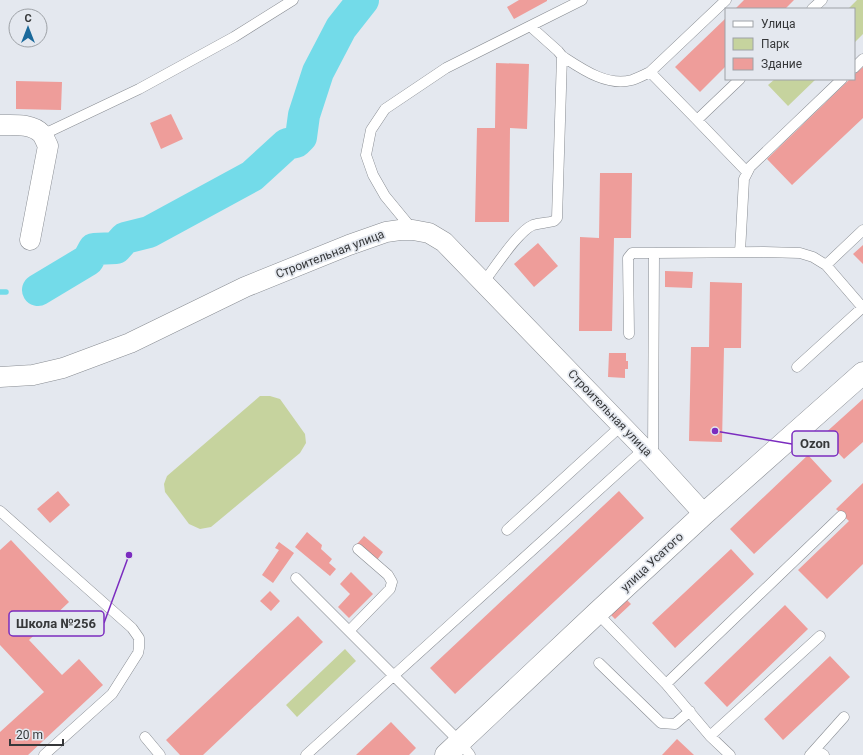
<svg xmlns="http://www.w3.org/2000/svg" width="863" height="755" font-family="Roboto,sans-serif">
  <style>
    .green { fill: #c6d39e }
    .lines { fill: none; stroke-linecap: round; stroke-linejoin: round }
    .stream { stroke: #73dbe9; stroke-width: 5.5 }
    .river { stroke: #73dbe9; stroke-width: 32 }
    .building { fill: #ee9d9a }
    .lane-casing { stroke: #888c92; stroke-width: 11 }
    .street-casing { stroke: #888c92; stroke-width: 21 }
    .secondary-casing { stroke: #888c92; stroke-width: 23 }
    .lane { stroke: #fff; stroke-width: 10 }
    .street { stroke: #fff; stroke-width: 20 }
    .secondary { stroke: #fff; stroke-width: 22 }
    .labels { text-anchor: middle; stroke-width: 3.5; stroke-linejoin: round; paint-order: stroke }
    .street-label { font-size: 12px; fill: #36383a; stroke: #e4e8ef }
    .leader { fill: none; stroke: #7b2cbf; stroke-width: 1.5 }
    .callout-dot { fill: #7b2cbf; stroke: #e4e8ef; stroke-width: 1.5 }
    .callout { fill: #e4e8ef; stroke: #7b2cbf; stroke-width: 1.5 }
    .callout-label { font-size: 13px; text-anchor: middle; font-weight: bold; fill: #36383a }
  </style>
  <rect width="100%" height="100%" fill="#e4e8ef"/>
  <!-- green -->
  <path class="green" d="M 857,0 L 863,0 L 863,34 L 854,43 L 854,9 L 848,9 Z
    M 775,79 L 816,79 L 788,106 L 768,85 Z
    M 260,396 L 270,396 L 280,399 L 305,434 L 306,443 L 300,453 L 211,527 L 200,529 L 189,524 L 165,492 L 164,484 L 167,476 Z
    M 345,649 L 356,661 L 297,717 L 286,705 Z"/>
  <g class="lines">
    <!-- stream -->
    <path class="stream" d="M 0,292 L 6,292"/>
    <!-- river -->
    <path class="river" d="M 38,290 L 88,260 L 94,249 L 116,248 L 125,238 L 149,232 L 252,176 L 287,144 L 296,142 L 301,137 L 304,115 L 318,72 L 341,28 L 363,0"/>
  </g>
  <!-- building -->
  <path class="building" d="M 519,0 L 547,0 L 547,1 L 514,19 L 507,7 Z
    M 744,0 L 794,0 L 785,9 L 735,9 Z
    M 726,18 L 726,66 L 700,92 L 675,67 Z
    M 496,63 L 529,64 L 527,129 L 510,128 L 509,222 L 475,222 L 477,128 L 495,128 Z
    M 863,67 L 863,118 L 792,185 L 767,159 L 850,79 L 854,79 L 854,75 Z
    M 16,81 L 62,82 L 61,110 L 16,109 Z
    M 171,114 L 183,139 L 161,149 L 150,123 Z
    M 600,173 L 632,173 L 631,238 L 614,238 L 612,331 L 579,331 L 580,237 L 599,238 Z
    M 538,243 L 558,266 L 534,287 L 514,264 Z
    M 863,245 L 863,264 L 853,254 Z
    M 665,271 L 693,272 L 692,288 L 665,287 Z
    M 710,282 L 742,283 L 741,348 L 724,348 L 722,442 L 689,441 L 691,347 L 709,347 Z
    M 609,353 L 626,353 L 626,361 L 628,361 L 628,369 L 625,369 L 625,378 L 608,377 Z
    M 863,399 L 863,442 L 844,459 L 822,436 Z
    M 808,455 L 832,481 L 754,554 L 730,529 Z
    M 863,483 L 863,564 L 827,599 L 798,570 L 849,521 L 836,509 Z
    M 58,491 L 70,505 L 50,523 L 37,509 Z
    M 619,491 L 644,518 L 455,694 L 430,668 Z
    M 307,532 L 322,545 L 321,549 L 332,559 L 329,563 L 336,569 L 330,576 L 295,547 Z
    M 364,536 L 383,552 L 377,560 L 357,544 Z
    M 11,540 L 69,602 L 29,640 L 62,675 L 79,659 L 103,685 L 28,755 L 0,755 L 0,732 L 44,692 L 0,645 L 0,550 Z
    M 279,542 L 294,553 L 273,583 L 262,575 L 279,550 L 275,548 Z
    M 731,549 L 754,574 L 675,648 L 652,623 Z
    M 351,572 L 373,594 L 349,618 L 338,607 L 350,594 L 340,584 Z
    M 270,591 L 280,601 L 271,611 L 260,601 Z
    M 622,595 L 631,604 L 615,619 L 606,610 Z
    M 785,605 L 808,629 L 727,707 L 704,683 Z
    M 298,616 L 323,642 L 203,755 L 180,755 L 166,740 Z
    M 830,656 L 850,677 L 783,740 L 764,719 Z
    M 391,722 L 416,748 L 409,755 L 356,755 Z
    M 677,739 L 694,755 L 662,755 Z"/>
  <g class="lines">
    <!-- lane casing -->
    <g class="lane-casing">
      <path id="lane" d="M 726,0 L 650,72 L 697,120 L 740,79
        M 812,9 L 822,0
        M 562,56 C 582,69 607,87 632,80 C 638,78 644,75 650,72
        M 854,68 L 863,59
        M 697,120 L 747,172
        M 42,135 L 139,89 L 234,37 L 293,0
        M 413,230 L 385,196 L 373,175 L 366,155 L 371,130 L 385,109 L 446,68 L 582,0
        M 740,252 L 744,179 L 750,167 L 842,79
        M 826,265 L 863,230
        M 483,283 C 494,269 518,231 533,225 C 539,223 547,223 554,221 L 557,218 L 562,56 L 558,51 L 530,26
        M 629,334 L 628,258 L 632,253 L 654,253
        M 797,367 L 862,308
        M 653,457 L 654,253 L 764,252 L 800,253 L 813,257 L 826,265 L 863,308
        M 0,511 L 132,628 L 139,638 L 139,648 L 138,653 L 112,694 L 44,755
        M 507,530 L 621,426
        M 296,578 L 460,742 L 470,755
        M 597,613 L 666,684 L 710,736 L 730,755
        M 349,631 L 390,589 L 392,582 L 388,575 L 358,549
        M 599,663 L 661,723 L 675,724 L 690,711
        M 666,684 L 841,516
        M 710,736 L 820,636
        M 145,737 L 160,755
        M 811,754 L 844,717
        M 306,755 L 644,449
        M 810,755 L 821,753 L 824,755"/>
    </g>
    <!-- street casing -->
    <g class="street-casing">
      <path id="street" d="M 0,125 C 14,125 32,123 42,134 C 44,137 46,142 48,146 L 30,240
        M 0,377 L 33,375 L 63,368 L 130,343 L 245,287 L 349,245 L 386,232 L 400,230 L 413,230 L 429,233 L 444,242 L 653,458 L 704,514"/>
    </g>
    <!-- secondary casing -->
    <g class="secondary-casing">
      <path id="secondary" d="M 446,755 L 597,613 L 704,514 L 863,373"/>
    </g>
    <!-- lane -->
    <use href="#lane" class="lane"/>
    <!-- street -->
    <use href="#street" class="street"/>
    <!-- secondary -->
    <use href="#secondary" class="secondary"/>
  </g>
  <g class="labels">
    <!-- street labels -->
    <g class="street-label">
      <text transform="translate(330 254) rotate(-21)" y="4">Строительная улица</text>
      <text transform="translate(610 413) rotate(46)" y="4">Строительная улица</text>
      <text transform="translate(652 562) rotate(-43)" y="4">улица Усатого</text>
    </g>
  </g>
  <!-- callouts -->
  <path class="leader" d="M715 431L792 444M129 555L104 623"/>
  <g class="callout-dot">
    <circle cx="715" cy="431" r="4"/>
    <circle cx="129" cy="555" r="4"/>
  </g>
  <g class="callout">
    <rect x="792" y="431" width="46" height="25" rx="4"/>
    <rect x="9" y="611" width="95" height="25" rx="4"/>
  </g>
  <g class="callout-label">
    <text x="815" y="448">Ozon</text>
    <text x="56" y="628">Школа №256</text>
  </g>
  <!-- legend -->
  <rect x="725" y="8" width="130" height="72" fill="#e4e8ef" stroke="#9ea2a7"/>
  <rect x="733" y="21" width="20" height="6" fill="#ffffff" stroke="#9ea2a7"/>
  <text x="761" y="28" font-size="12" fill="#36383a">Улица</text>
  <rect x="733" y="38" width="20" height="12" fill="#c6d39e" stroke="#9ea2a7"/>
  <text x="761" y="48" font-size="12" fill="#36383a">Парк</text>
  <rect x="733" y="58" width="20" height="12" fill="#ee9d9a" stroke="#9ea2a7"/>
  <text x="761" y="68" font-size="12" fill="#36383a">Здание</text>
  <!-- north arrow -->
  <g transform="translate(28 28)"><circle r="19" fill="#e4e8ef" stroke="#9ea2a7"/>
  <path d="M0-3L7 15L0 10L-7 15Z" fill="#1a699b"/>
  <text y="-6" font-size="11" font-weight="bold" text-anchor="middle" fill="#36383a">С</text>
  </g>
  <!-- scale -->
  <path d="M10 739v6h53v-6" fill="none" stroke="#36383a" stroke-width="2"/>
  <text x="16" y="739" font-size="12" fill="#36383a" stroke="#e4e8ef" stroke-width="3" paint-order="stroke">20 m</text>
</svg>
